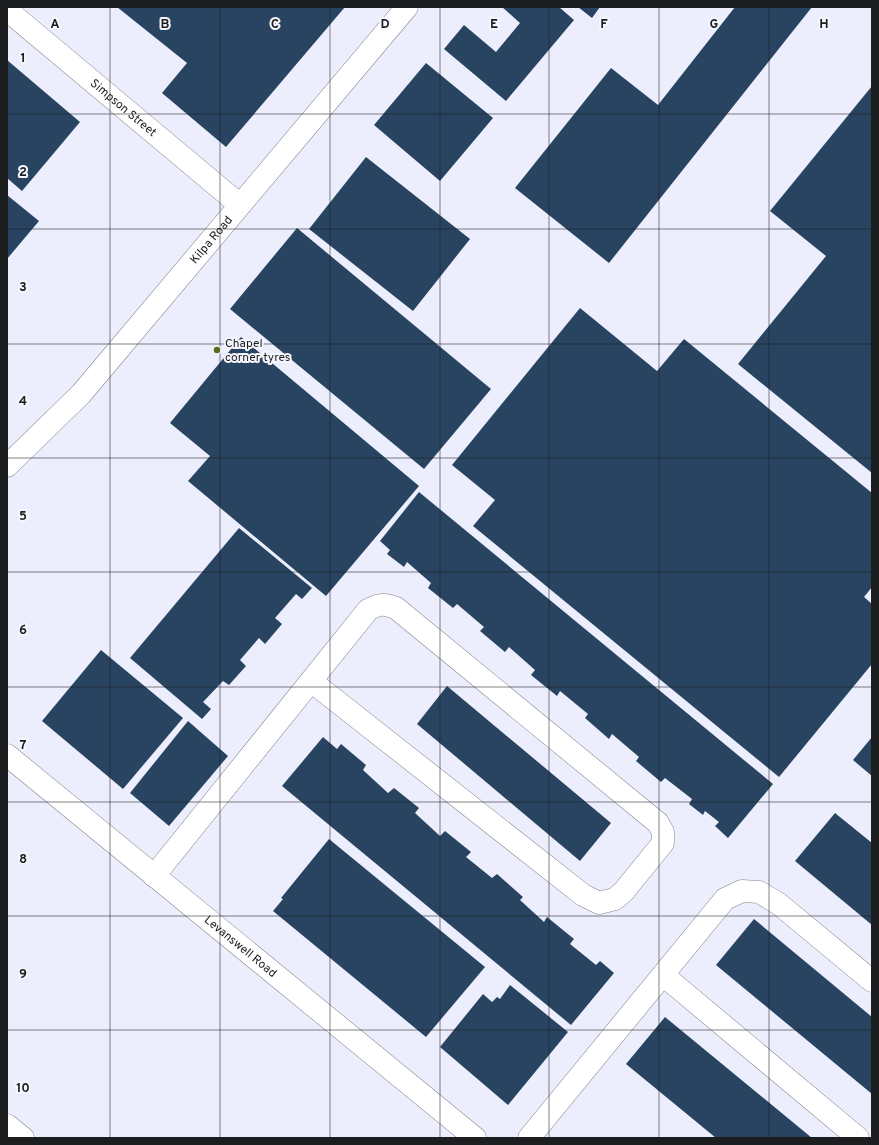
<svg xmlns="http://www.w3.org/2000/svg" width="879" height="1145" font-family="Overpass,sans-serif">
  <style>
    .built { fill: #edeefd }
    .building { fill: #284461 }
    .lines { fill: none; stroke-linecap: round; stroke-linejoin: round }
    .minor-casing { stroke: #83838a; stroke-width: 23 }
    .minor { stroke: #fff; stroke-width: 22 }
    .grid { fill: none; stroke: #1c1d1f; stroke-width: 1; stroke-opacity: 0.55 }
    .poi-dot { fill: #576b19; stroke: #f6f7fe; stroke-width: 1.5 }
    .labels { text-anchor: middle; stroke-width: 4; stroke-linejoin: round; paint-order: stroke }
    .street-label { font-size: 12px; fill: #1c1d1f; stroke: #f6f7fe }
    .poi-label { font-size: 12px; fill: #1c1d1f; stroke: #f6f7fe; text-anchor: start }
    .grid-label { font-size: 13px; text-anchor: middle; font-weight: bold; fill: #1c1d1f; stroke: #f6f7fe; stroke-width: 4; stroke-linejoin: round; paint-order: stroke }
  </style>
  <rect width="100%" height="100%" fill="#f6f7fe"/>
  <!-- built -->
  <path class="built" d="M 7,7 L 872,7 L 872,1138 L 7,1138 Z"/>
  <!-- building -->
  <path class="building" d="M 117,7 L 345,7 L 226,147 L 162,93 L 187,63 Z
    M 502,7 L 559,7 L 574,20 L 506,101 L 444,49 L 464,25 L 496,52 L 520,23 Z
    M 578,7 L 600,7 L 592,18 Z
    M 735,7 L 812,7 L 609,263 L 515,188 L 611,68 L 658,105 Z
    M 7,60 L 80,122 L 22,191 L 7,178 Z
    M 426,63 L 493,118 L 440,181 L 374,125 Z
    M 872,86 L 872,473 L 738,364 L 826,256 L 770,211 Z
    M 366,157 L 470,239 L 413,311 L 309,229 Z
    M 7,195 L 39,221 L 7,259 Z
    M 297,228 L 491,389 L 424,469 L 230,309 Z
    M 580,308 L 657,371 L 684,339 L 872,493 L 872,587 L 864,597 L 872,604 L 872,664 L 779,777 L 473,526 L 495,500 L 452,465 Z
    M 241,337 L 419,486 L 326,596 L 188,481 L 210,456 L 170,423 Z
    M 419,492 L 773,784 L 728,838 L 715,826 L 719,822 L 705,811 L 703,815 L 689,804 L 692,799 L 665,778 L 661,782 L 636,761 L 639,757 L 612,734 L 609,739 L 585,718 L 588,714 L 560,691 L 557,696 L 531,675 L 535,670 L 509,647 L 505,652 L 480,631 L 484,627 L 457,604 L 453,608 L 428,588 L 431,583 L 407,562 L 404,567 L 387,554 L 390,550 L 380,541 Z
    M 239,528 L 312,588 L 302,599 L 296,594 L 275,618 L 282,624 L 265,644 L 259,638 L 240,660 L 246,666 L 229,685 L 223,681 L 203,702 L 211,709 L 202,719 L 130,658 Z
    M 101,650 L 183,718 L 123,789 L 42,721 Z
    M 447,686 L 611,823 L 580,861 L 417,724 Z
    M 188,721 L 228,756 L 169,826 L 130,793 Z
    M 323,737 L 337,749 L 341,744 L 366,765 L 363,770 L 388,793 L 394,788 L 419,808 L 415,813 L 440,836 L 445,831 L 471,852 L 466,857 L 492,878 L 497,874 L 523,897 L 520,900 L 544,922 L 547,917 L 574,939 L 570,944 L 596,965 L 600,961 L 614,973 L 571,1025 L 282,786 Z
    M 872,737 L 872,776 L 853,760 Z
    M 835,813 L 872,843 L 872,925 L 795,861 Z
    M 329,839 L 485,967 L 426,1037 L 273,911 L 283,899 L 281,898 Z
    M 754,919 L 872,1017 L 872,1094 L 716,965 Z
    M 510,985 L 568,1032 L 508,1105 L 440,1047 L 483,994 L 492,1002 L 497,997 L 500,999 Z
    M 665,1017 L 812,1138 L 716,1138 L 626,1064 Z"/>
  <g class="lines">
    <!-- minor casing -->
    <g class="minor-casing">
      <g id="minor">
        <path id="s1" d="M 7,10 L 240,205"/>
        <path id="s2" d="M 7,466 L 81,394 L 407,7"/>
        <path id="s3" d="M 7,755 L 475,1138"/>
        <path d="M 154,876 L 368,610 C 380,603 384,604 396,608 L 658,823 L 663,832 L 663,843 L 624,891 L 615,899 L 599,903 L 583,895 L 311,681"/>
        <path d="M 663,975 L 858,1138"/>
        <path d="M 7,1125 L 23,1138"/>
        <path d="M 529,1138 L 725,899 L 742,891 L 759,892 L 779,904 L 872,981"/>
      </g>
    </g>
    <!-- minor -->
    <use href="#minor" class="minor"/>
  </g>
  <!-- grid -->
  <path class="grid" d="M 110,7 L 110,1138M 220,7 L 220,1138M 330,7 L 330,1138M 440,7 L 440,1138M 549,7 L 549,1138M 659,7 L 659,1138M 769,7 L 769,1138M 7,114 L 872,114M 7,229 L 872,229M 7,344 L 872,344M 7,458 L 872,458M 7,572 L 872,572M 7,687 L 872,687M 7,802 L 872,802M 7,916 L 872,916M 7,1030 L 872,1030"/>
  <!-- markers -->
  <circle class="poi-dot" cx="217" cy="350" r="4"/>
  <g class="labels">
    <!-- street labels -->
    <g class="street-label">
      <text dy="4" stroke="none"><textPath href="#s1" startOffset="152">Simpson Street</textPath></text>
      <text dy="4" stroke="none"><textPath href="#s2" startOffset="305">Kilpa Road</textPath></text>
      <text dy="4" stroke="none"><textPath href="#s3" startOffset="302">Levanswell Road</textPath></text>
    </g>
    <!-- poi labels -->
    <g class="poi-label">
      <text x="225" y="347">Chapel<tspan x="225" dy="14">corner tyres</tspan></text>
    </g>
  </g>
  <g class="grid-label">
    <text x="55" y="28">A</text>
    <text x="165" y="28">B</text>
    <text x="275" y="28">C</text>
    <text x="385" y="28">D</text>
    <text x="494" y="28">E</text>
    <text x="604" y="28">F</text>
    <text x="714" y="28">G</text>
    <text x="824" y="28">H</text>
    <text x="23" y="62">1</text>
    <text x="23" y="176">2</text>
    <text x="23" y="291">3</text>
    <text x="23" y="405">4</text>
    <text x="23" y="520">5</text>
    <text x="23" y="634">6</text>
    <text x="23" y="749">7</text>
    <text x="23" y="863">8</text>
    <text x="23" y="978">9</text>
    <text x="23" y="1092">10</text>
  </g>
  <!-- border -->
  <rect width="879" height="1145" fill="none" stroke="#1c1d1f" stroke-width="16"/>
</svg>
